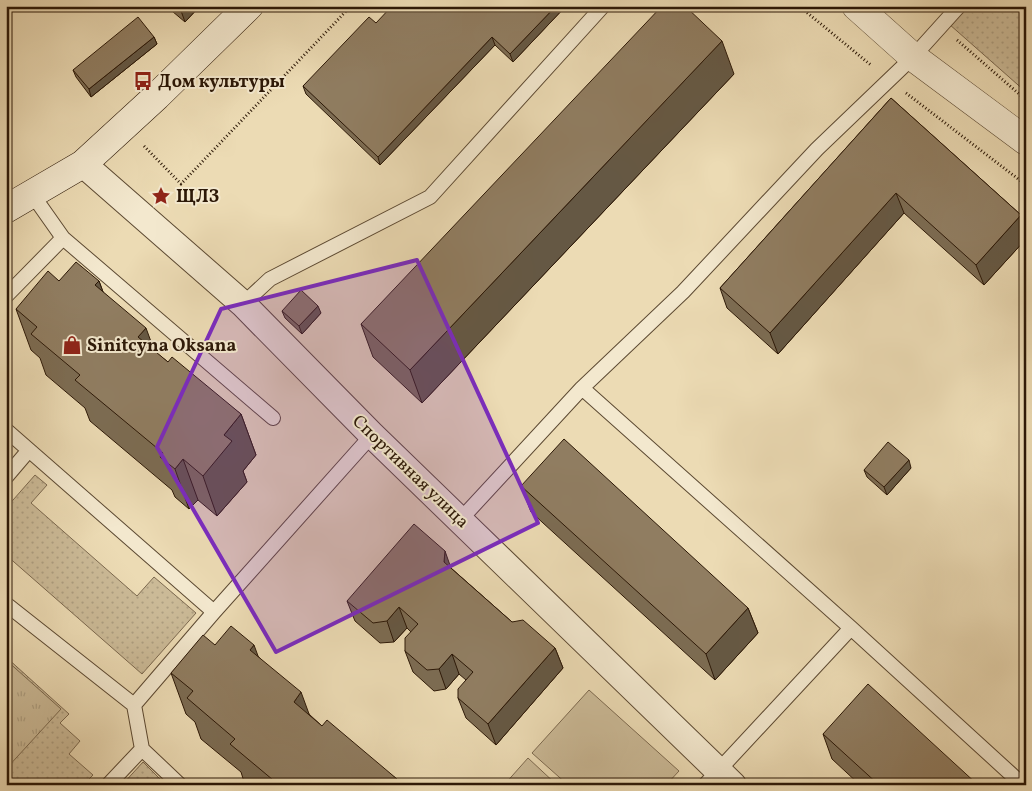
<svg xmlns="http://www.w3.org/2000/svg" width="1032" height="791" font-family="Vollkorn,serif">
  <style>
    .grass { fill: url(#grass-dots); stroke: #7c694f }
    .park { fill: url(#park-tufts); stroke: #7c694f }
    .pitch { fill: #cbba97; stroke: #7c694f }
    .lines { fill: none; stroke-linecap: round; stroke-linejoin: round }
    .service-casing { stroke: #5c4932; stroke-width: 16 }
    .minor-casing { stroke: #5c4932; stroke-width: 28 }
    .tertiary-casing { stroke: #5c4932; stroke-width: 29 }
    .secondary-casing { stroke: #2c1807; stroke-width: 29 }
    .path { stroke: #2c1807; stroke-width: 3; stroke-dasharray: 1 2.5; stroke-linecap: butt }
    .service { stroke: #f3e8ce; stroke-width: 14 }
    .minor { stroke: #f3e8ce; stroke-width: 26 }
    .tertiary { stroke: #f3e8ce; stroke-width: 28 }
    .secondary { stroke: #f3e8ce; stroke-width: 28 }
    .wall { fill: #7c6c53; stroke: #2c1807 }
    .shaded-wall { fill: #655844; stroke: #2c1807 }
    .building { fill: #907d61; stroke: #2c1807 }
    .marked { fill: #7b2cbf; fill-opacity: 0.2; stroke: #7b2cbf; stroke-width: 4; stroke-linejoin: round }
    .labels { text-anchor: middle; stroke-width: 4; stroke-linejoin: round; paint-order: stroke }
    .poi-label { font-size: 18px; font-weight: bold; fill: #2c1807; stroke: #f3e8ce; text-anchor: start }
    .street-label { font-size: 18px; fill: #2c1807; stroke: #f3e8ce }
  </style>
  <defs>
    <pattern id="grass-dots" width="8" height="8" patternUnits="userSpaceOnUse" patternTransform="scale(1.25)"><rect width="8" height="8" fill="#cbba97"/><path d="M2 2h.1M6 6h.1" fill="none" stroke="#ae9f81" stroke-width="1.8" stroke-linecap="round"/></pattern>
    <pattern id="park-tufts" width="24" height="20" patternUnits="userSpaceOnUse" patternTransform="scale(1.25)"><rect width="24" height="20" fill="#cbba97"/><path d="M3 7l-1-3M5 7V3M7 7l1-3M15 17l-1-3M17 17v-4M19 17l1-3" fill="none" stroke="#ae9f81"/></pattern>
  </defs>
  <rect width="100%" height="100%" fill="#ecdbb4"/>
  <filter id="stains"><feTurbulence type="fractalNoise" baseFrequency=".004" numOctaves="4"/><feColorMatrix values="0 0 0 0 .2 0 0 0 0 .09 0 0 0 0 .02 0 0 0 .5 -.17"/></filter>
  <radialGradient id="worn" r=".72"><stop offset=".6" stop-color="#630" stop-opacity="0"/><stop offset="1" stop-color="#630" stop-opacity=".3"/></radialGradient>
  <!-- grass -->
  <path class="grass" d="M 966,6 L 1026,6 L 1026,92 L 949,24 Z
    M 35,475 L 47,485 L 31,503 L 137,596 L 154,577 L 196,613 L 142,674 L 6,555 L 6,508 Z
    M 6,657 L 69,714 L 60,723 L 80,741 L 69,754 L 93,775 L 83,785 L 6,785 Z
    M 143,762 L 166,785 L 122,785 Z"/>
  <!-- park -->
  <path class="park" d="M 6,660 L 61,709 L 6,769 Z"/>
  <!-- pitch -->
  <path class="pitch" d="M 589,690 L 679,771 L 666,785 L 568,785 L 532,753 Z
    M 528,758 L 557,785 L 504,785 Z"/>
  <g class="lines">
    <!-- service casing -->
    <g class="service-casing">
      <path id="service" d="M 63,238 L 273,418
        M 6,296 L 63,238 L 32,194
        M 243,304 L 270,279 L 430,197 L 603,6
        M 582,388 L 851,628 L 1023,785
        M 6,430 L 214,612
        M 6,477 L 29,450
        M 461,519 L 582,388 L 683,292 L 817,149 L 913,57 L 959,6
        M 6,604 L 134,705 L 142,749 L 180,785
        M 134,705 L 214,612 L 372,435
        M 108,785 L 142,749
        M 705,785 L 851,628"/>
    </g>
    <!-- minor casing -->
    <g class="minor-casing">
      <path id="minor" d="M 83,164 L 243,304 L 372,435 L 733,785"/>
    </g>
    <!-- tertiary casing -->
    <g class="tertiary-casing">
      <path id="tertiary" d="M 856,6 L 913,57 L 1026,141"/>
    </g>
    <!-- secondary casing -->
    <g class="secondary-casing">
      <path id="secondary" d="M 6,209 L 83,164 L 157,96 L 249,6"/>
    </g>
    <!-- path -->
    <path class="path" d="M 799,6 L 872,66
      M 957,40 L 1026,100
      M 906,93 L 1026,185
      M 144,146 L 181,184 L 351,6"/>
    <!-- service -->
    <use href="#service" class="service"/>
    <!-- minor -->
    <use href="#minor" class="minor"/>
    <!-- tertiary -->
    <use href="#tertiary" class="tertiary"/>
    <!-- secondary -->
    <use href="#secondary" class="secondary"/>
  </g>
  <!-- wall -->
  <path class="wall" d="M 166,6 L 200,6 L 185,22 Z
    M 566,6 L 513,62 L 495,45 L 380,165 L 306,94 L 303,86 L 376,23 Z
    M 154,37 L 157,44 L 91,97 L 76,77 L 73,70 Z
    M 734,74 L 422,403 L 373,357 L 361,324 Z
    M 891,98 L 1021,215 L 1026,227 L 1026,239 L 984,285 L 904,213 L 778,354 L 727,308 L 720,288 Z
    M 59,281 L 99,281 L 103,292 L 154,351 L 168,362 L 241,414 L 256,455 L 243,471 L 247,482 L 217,516 L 198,500 L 189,509 L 175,497 L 172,490 L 90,421 L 85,408 L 46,375 L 40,358 L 31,350 L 16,309 Z
    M 282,311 L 321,313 L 302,334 L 285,318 Z
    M 911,468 L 887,495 L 867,477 L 864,470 Z
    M 521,486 L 748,608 L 758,633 L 715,680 L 531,512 Z
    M 451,568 L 512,622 L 555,648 L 563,668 L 496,745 L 466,718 L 458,698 L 466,680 L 459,674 L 446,689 L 434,691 L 413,672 L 405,651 L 411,632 L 407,628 L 394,642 L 380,643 L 355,621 L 347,601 Z
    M 215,645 L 258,656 L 310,715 L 322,726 L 397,779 L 399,785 L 245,785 L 241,772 L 201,739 L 195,722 L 186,714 L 171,673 Z
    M 823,734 L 978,785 L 860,785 L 832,759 Z"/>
  <!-- shaded-wall -->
  <path class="shaded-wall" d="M 181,6 L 200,6 L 185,22 L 180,8 Z
    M 556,6 L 566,6 L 513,62 L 510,54 Z
    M 154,37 L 157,44 L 91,97 L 89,89 Z
    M 492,37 L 495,45 L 380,165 L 378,157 Z
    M 722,41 L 734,74 L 422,403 L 410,370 Z
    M 896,193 L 904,213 L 778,354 L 770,333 Z
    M 1021,215 L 1026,227 L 1026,239 L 984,285 L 976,265 Z
    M 99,281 L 114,322 L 95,285 Z
    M 318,306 L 321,313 L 302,334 L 299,326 Z
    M 146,328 L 161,369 L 138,337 Z
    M 241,414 L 256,455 L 243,471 L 247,482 L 217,516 L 203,476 L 224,435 Z
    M 183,459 L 198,500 L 189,509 L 175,469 Z
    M 909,460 L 911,468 L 887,495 L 884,487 Z
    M 445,551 L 452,571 L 444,562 Z
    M 399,607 L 407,628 L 394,642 L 387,621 Z
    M 748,608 L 758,633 L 715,680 L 706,654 Z
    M 254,645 L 269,686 L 250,650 Z
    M 555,648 L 563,668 L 496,745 L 488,724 Z
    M 452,654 L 459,674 L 446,689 L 439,669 Z
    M 301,692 L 316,733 L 294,702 Z
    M 397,779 L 399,785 L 391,785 Z"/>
  <!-- building -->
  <path class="building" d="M 392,6 L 556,6 L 510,54 L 492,37 L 378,157 L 303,86 L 369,17 L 376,23 Z
    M 662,6 L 685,6 L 722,41 L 410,370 L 361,324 Z
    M 138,17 L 154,37 L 89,89 L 73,70 Z
    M 891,98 L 1021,215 L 976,265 L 896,193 L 770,333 L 720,288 Z
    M 76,262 L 99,281 L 95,285 L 146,328 L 138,337 L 168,362 L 172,357 L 241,414 L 224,435 L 232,441 L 203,476 L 183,459 L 175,469 L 160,457 L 163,453 L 75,380 L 80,375 L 31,334 L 37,327 L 16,309 L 48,271 L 59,281 Z
    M 301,290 L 318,306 L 299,326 L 282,311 Z
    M 564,439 L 748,608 L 706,654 L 521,486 Z
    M 888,442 L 909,460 L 884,487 L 864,470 Z
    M 414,524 L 445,551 L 444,562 L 512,622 L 523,620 L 555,648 L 488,724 L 458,698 L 458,689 L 473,672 L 452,654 L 439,669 L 427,670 L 405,651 L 405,638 L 418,624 L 399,607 L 387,621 L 373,623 L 347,601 Z
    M 231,626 L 254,645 L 250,650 L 301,692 L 294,702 L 322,726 L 327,720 L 397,779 L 391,785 L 279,785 L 230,744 L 235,739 L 187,698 L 193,691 L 171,673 L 203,635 L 215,645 Z
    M 868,684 L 978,785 L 879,785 L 823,734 Z"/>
  <!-- marked area -->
  <path class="marked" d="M 417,260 L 538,523 L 276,652 L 157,447 L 221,309 Z"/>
  <!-- icons -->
  <defs>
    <g id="bus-bare" transform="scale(1.5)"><path d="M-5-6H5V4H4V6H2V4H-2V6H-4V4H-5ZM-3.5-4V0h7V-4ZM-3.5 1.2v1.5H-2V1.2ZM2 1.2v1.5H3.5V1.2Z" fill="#8f2418" stroke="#f3e8ce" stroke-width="2.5" paint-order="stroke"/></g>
    <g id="sight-bare" transform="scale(1.5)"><path d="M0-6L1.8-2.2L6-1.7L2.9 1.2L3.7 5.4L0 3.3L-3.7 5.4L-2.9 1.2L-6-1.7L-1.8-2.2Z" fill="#8f2418" stroke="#f3e8ce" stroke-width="2.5" paint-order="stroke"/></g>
    <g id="shop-bare" transform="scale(1.5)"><path d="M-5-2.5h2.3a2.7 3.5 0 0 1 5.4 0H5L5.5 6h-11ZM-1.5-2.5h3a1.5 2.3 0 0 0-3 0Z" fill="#8f2418" stroke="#f3e8ce" stroke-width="2.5" paint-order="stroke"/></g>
  </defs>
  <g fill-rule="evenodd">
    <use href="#bus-bare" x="143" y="81"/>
    <use href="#sight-bare" x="161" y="196"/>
    <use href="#shop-bare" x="72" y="345"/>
  </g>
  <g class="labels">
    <!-- poi labels -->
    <g class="poi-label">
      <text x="158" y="87">Дом культуры</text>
      <text x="176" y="202">ЩЛЗ</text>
      <text x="87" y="351">Sinitcyna Oksana</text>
    </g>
    <!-- street labels -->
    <g class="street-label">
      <text transform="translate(411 471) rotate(44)" y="6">Спортивная улица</text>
    </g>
  </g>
  <!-- margin -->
  <rect width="1032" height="791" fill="none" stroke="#ecdbb4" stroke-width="25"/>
  <rect x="8" y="8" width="1017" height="776" fill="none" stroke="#2c1807" stroke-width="2.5"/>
  <rect x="12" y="12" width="1007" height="766" fill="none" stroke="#2c1807"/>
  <rect width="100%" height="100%" filter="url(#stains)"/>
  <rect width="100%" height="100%" fill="url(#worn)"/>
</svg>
